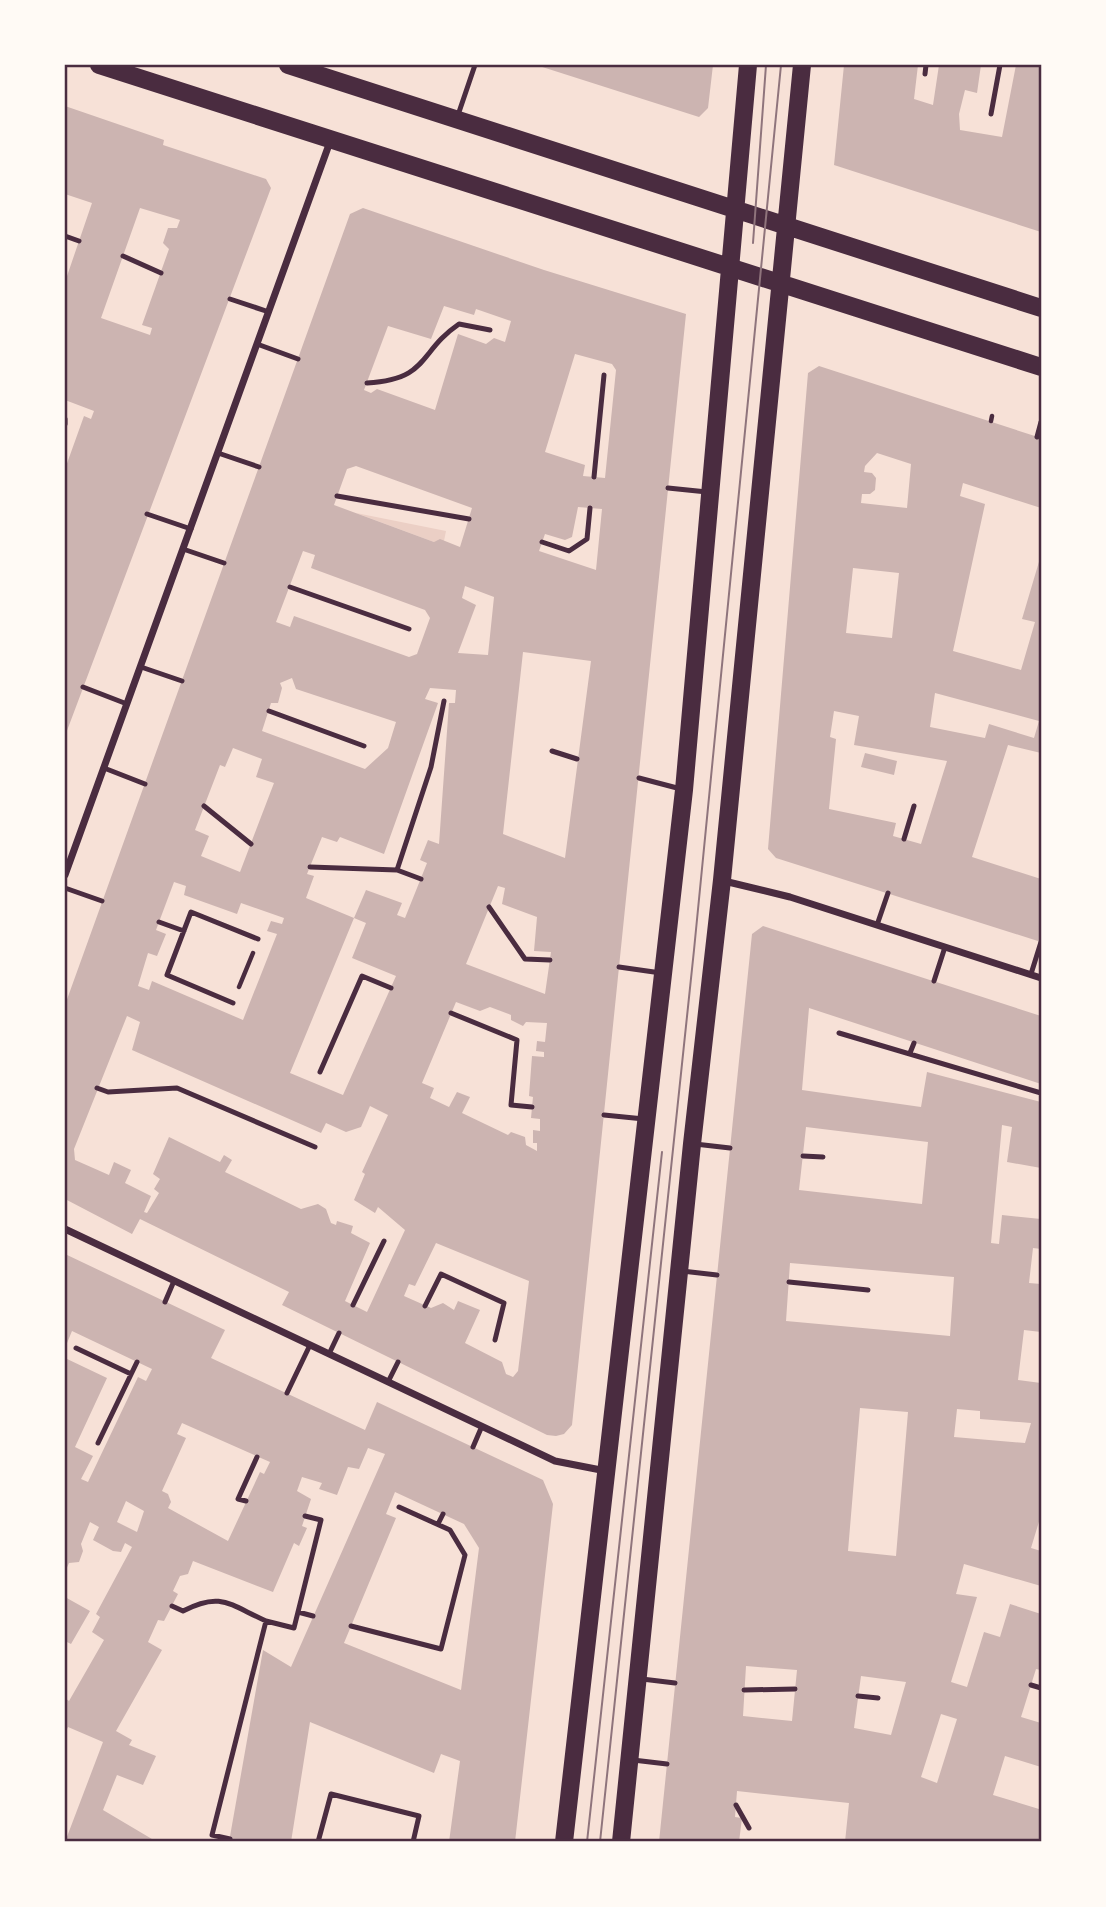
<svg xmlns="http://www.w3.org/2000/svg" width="1106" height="1907" font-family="Rubik,sans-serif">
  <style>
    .green { fill: #ebcfc5 }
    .building { fill: #ccb4b1; fill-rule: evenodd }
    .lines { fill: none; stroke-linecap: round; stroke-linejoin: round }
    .path { stroke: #4a2c40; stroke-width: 4.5 }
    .service { stroke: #4a2c40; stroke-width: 5 }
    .minor { stroke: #4a2c40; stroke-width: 7 }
    .primary { stroke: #4a2c40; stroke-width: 18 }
    .tram { stroke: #8f747c; stroke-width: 2 }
    .neatline { fill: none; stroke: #4a2c40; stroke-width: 2.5 }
  </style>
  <rect width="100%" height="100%" fill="#f7e1d7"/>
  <!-- green -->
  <path class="green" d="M 356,513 L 446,531 L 444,541 L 434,542 Z"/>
  <!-- building -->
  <path class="building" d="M 536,65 L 713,65 L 708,108 L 699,117 Z
    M 844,65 L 918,65 L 914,99 L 933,105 L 939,65 L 981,65 L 977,93 L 965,90 L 959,114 L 960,130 L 1002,137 L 1016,65 L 1041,65 L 1041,232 L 834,165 Z
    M 65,106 L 164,140 L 163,145 L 266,179 L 271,188 L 65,736 L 65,469 L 84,416 L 91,419 L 94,411 L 65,400 L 65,282 L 92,203 L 65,194 ZM 140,208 L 180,220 L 177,228 L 168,228 L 163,243 L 169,249 L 142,325 L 152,328 L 150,335 L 101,318 Z
    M 363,208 L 544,270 L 686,314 L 572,1425 L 564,1434 L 556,1436 L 547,1435 L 282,1305 L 289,1292 L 140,1219 L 132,1234 L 65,1199 L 65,1005 L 350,214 ZM 444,306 L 474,315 L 476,309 L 511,321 L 505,342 L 494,338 L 486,344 L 458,334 L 435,410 L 377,389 L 371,393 L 364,390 L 388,326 L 431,339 ZM 575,354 L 612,364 L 616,370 L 605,478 L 583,476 L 585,465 L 545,452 ZM 356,466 L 472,508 L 460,547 L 440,539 L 434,542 L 334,505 L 347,469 ZM 578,507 L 602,509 L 596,570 L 539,551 L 545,534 L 565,540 L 572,537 ZM 303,551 L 315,555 L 311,568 L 425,610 L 430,618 L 417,654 L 409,657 L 294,616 L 290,627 L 276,622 ZM 465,586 L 494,597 L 488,655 L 458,653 L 476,605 L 462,598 ZM 523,652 L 591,661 L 565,858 L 503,834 ZM 292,678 L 296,689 L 396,722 L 388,748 L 365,769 L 262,731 L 271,703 L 278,703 L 282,688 L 280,683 ZM 430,688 L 456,690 L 455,703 L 449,703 L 439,844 L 428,840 L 420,860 L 427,863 L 405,918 L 397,915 L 402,903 L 366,890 L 354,918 L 366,923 L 352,958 L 396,976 L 343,1095 L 290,1073 L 354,918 L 306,898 L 314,876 L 307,874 L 322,837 L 337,842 L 340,837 L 384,854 L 438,703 L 425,699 ZM 233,748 L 262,759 L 256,777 L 274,783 L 240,872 L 201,856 L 209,836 L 195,830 L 220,765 L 225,767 ZM 174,882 L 186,886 L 184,895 L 237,914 L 241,903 L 284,918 L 282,924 L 271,921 L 267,931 L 277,934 L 243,1020 L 152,981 L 149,990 L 138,986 L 148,953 L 157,956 L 166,934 L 156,930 ZM 498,886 L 505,888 L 502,904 L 537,917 L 534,951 L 551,952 L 545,994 L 466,964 ZM 456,1002 L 480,1011 L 490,1007 L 511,1015 L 511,1020 L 523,1026 L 526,1022 L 547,1023 L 545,1042 L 537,1041 L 536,1051 L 544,1052 L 544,1057 L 532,1056 L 529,1096 L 533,1097 L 531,1118 L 540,1119 L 540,1131 L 533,1130 L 533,1143 L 537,1143 L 537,1151 L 526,1145 L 525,1137 L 511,1132 L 508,1135 L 462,1113 L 470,1097 L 457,1092 L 449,1107 L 430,1098 L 434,1088 L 422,1083 ZM 127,1016 L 140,1022 L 132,1050 L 321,1133 L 326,1123 L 346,1132 L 361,1127 L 370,1106 L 388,1115 L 362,1172 L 365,1174 L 354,1200 L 375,1213 L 378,1207 L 405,1230 L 367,1312 L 345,1301 L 370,1243 L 351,1233 L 353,1226 L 337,1221 L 336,1225 L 331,1223 L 326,1209 L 318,1204 L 301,1209 L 225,1172 L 232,1160 L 224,1155 L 220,1162 L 169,1137 L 153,1174 L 160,1179 L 154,1189 L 159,1193 L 147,1213 L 144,1212 L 151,1196 L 125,1183 L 131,1170 L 114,1162 L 109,1175 L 75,1160 L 74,1149 ZM 436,1243 L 529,1281 L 518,1371 L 513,1377 L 506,1374 L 502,1362 L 465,1343 L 480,1310 L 458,1301 L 454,1310 L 443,1303 L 431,1308 L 404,1296 L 409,1284 L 415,1286 Z
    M 819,366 L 1041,438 L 1041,508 L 963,483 L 960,496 L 985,504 L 953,651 L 1021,670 L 1035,622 L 1022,619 L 1041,555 L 1041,753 L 1008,745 L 972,857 L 1041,879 L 1041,942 L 776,858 L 768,849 L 808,373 ZM 877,453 L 911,464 L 907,508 L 861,503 L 862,494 L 870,494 L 875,490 L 876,478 L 872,473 L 864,472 L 865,466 ZM 853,568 L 899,573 L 892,638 L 846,633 ZM 935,693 L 1039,721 L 1034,738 L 989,724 L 985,738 L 930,727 ZM 834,711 L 859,716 L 854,745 L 947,761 L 921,844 L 893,836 L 896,823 L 829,809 L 836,739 L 830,737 Z
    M 865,753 L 897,761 L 894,775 L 861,767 Z
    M 763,926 L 1041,1016 L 1041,1084 L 809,1008 L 802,1090 L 921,1107 L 927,1072 L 1041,1102 L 1041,1168 L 1007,1162 L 1012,1127 L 1002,1125 L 991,1243 L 999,1244 L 1002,1215 L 1041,1219 L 1041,1249 L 1033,1248 L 1029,1283 L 1041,1284 L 1041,1332 L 1024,1330 L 1018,1380 L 1041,1383 L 1041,1515 L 1031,1548 L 1041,1551 L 1041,1586 L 964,1564 L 956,1594 L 977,1597 L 951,1682 L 967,1687 L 984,1632 L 1000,1637 L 1010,1604 L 1041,1614 L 1041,1670 L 1036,1669 L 1021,1717 L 1041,1723 L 1041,1767 L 1005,1756 L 993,1795 L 1039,1809 L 1041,1804 L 1041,1842 L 845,1842 L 849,1803 L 737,1791 L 735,1817 L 742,1818 L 739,1842 L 659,1842 L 752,934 ZM 806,1127 L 928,1142 L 922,1204 L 799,1190 ZM 790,1263 L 954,1277 L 950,1336 L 786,1321 ZM 860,1408 L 908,1412 L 896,1556 L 848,1551 ZM 957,1409 L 980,1411 L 980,1419 L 1031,1423 L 1025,1443 L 954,1437 ZM 746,1666 L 797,1670 L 792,1721 L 743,1716 ZM 861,1676 L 906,1682 L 891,1735 L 854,1728 ZM 941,1714 L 957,1719 L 937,1783 L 921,1777 Z
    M 65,1254 L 225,1330 L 211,1358 L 365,1430 L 377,1402 L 543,1480 L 553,1504 L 515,1842 L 449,1842 L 460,1761 L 441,1754 L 434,1773 L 310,1722 L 291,1842 L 229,1842 L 263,1650 L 291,1667 L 385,1454 L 368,1448 L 359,1469 L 348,1467 L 337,1495 L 319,1489 L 322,1483 L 302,1477 L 297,1491 L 311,1499 L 302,1526 L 307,1528 L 299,1546 L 294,1543 L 273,1592 L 193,1561 L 188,1574 L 180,1576 L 173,1591 L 178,1594 L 164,1621 L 158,1620 L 148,1642 L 162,1650 L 116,1731 L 132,1740 L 129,1745 L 156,1756 L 143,1785 L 117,1775 L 103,1810 L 157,1842 L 65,1842 L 103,1742 L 68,1727 L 65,1733 L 65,1698 L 69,1701 L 104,1640 L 92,1632 L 100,1617 L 96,1614 L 132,1547 L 125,1543 L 121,1552 L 113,1551 L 93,1540 L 99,1527 L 90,1522 L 81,1544 L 83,1551 L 79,1562 L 69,1563 L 65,1572 L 65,1358 L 107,1378 L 75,1447 L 93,1456 L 81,1479 L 88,1482 L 138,1377 L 146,1381 L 152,1369 L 72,1331 L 65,1348 ZM 182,1423 L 270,1462 L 264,1474 L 260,1472 L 228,1541 L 168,1508 L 171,1502 L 168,1494 L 162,1491 L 186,1438 L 177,1434 ZM 395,1492 L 464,1524 L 479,1548 L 461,1690 L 344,1643 L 396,1518 L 386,1514 ZM 126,1501 L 144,1511 L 137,1532 L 117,1522 Z
    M 65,1597 L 90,1611 L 71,1644 L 65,1641 Z"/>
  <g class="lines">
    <!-- path -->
    <path class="path" d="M 991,421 L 992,416
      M 239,987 L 253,953"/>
    <!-- service -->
    <path class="service" d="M 925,74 L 926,65
      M 991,114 L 1000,65
      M 458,115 L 475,65
      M 65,236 L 79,241
      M 123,256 L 161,273
      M 230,299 L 269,312
      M 257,344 L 298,359
      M 367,383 C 430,379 418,352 459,324 L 490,330
      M 65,419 L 65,424
      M 1037,437 L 1041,422
      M 218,453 L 259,467
      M 594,477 L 604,375
      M 668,488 L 707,492
      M 337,496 L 469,519
      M 147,514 L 191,529
      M 542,542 L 569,551 L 587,539 L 590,508
      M 183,549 L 224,563
      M 290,587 L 409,629
      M 141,667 L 182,681
      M 83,687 L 127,704
      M 269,711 L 364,746
      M 552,751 L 577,759
      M 104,768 L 145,784
      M 639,778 L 681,789
      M 204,806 L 251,844
      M 904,839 L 914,806
      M 310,867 L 397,870 L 421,879
      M 397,870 L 431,767 L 444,701
      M 65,888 L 102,901
      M 489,907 L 525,959 L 550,960
      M 159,922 L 184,931
      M 877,925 L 888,893
      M 619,967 L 661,973
      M 1031,974 L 1041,942
      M 934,981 L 945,947
      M 233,1003 L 167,975 L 191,912 L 258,939
      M 451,1013 L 517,1040 L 511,1105 L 532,1107
      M 839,1033 L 1041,1093
      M 910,1053 L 914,1043
      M 320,1072 L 362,976 L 391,988
      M 97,1088 L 108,1092 L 177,1088 L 315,1147
      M 604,1115 L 644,1119
      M 695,1144 L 730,1148
      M 803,1156 L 823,1157
      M 682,1271 L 717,1275
      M 789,1282 L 868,1290
      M 165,1302 L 174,1281
      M 353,1305 L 384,1241
      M 425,1306 L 441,1274 L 504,1303 L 495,1340
      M 76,1348 L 131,1374
      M 329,1354 L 339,1333
      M 388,1382 L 398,1362
      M 287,1393 L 310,1345
      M 98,1443 L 137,1362
      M 473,1447 L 482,1426
      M 246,1501 L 238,1499 L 257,1457
      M 438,1524 L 443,1514
      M 172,1606 L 183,1611 C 221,1591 230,1605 266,1621
      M 298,1612 L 313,1616
      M 351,1626 L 441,1649 L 465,1555 L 450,1530 L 399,1507
      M 642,1679 L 675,1683
      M 1031,1685 L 1041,1688
      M 744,1690 L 795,1689
      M 858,1696 L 878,1698
      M 633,1760 L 667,1764
      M 736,1805 L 749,1828
      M 230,1839 L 212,1835 L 266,1621 L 294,1628 L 321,1520 L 305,1516
      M 318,1842 L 331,1794 L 419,1816 L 413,1842"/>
    <!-- minor -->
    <path class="minor" d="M 65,875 L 331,139
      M 724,881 L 790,897 L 1041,978
      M 65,1229 L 555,1461 L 606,1471"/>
    <!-- primary -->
    <path class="primary" d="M 99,65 L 1041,367
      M 288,65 L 1041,308
      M 564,1842 L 684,790 L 748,65
      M 621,1842 L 692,1144 L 722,880 L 802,65"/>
    <!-- tram -->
    <path class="tram" d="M 753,243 L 766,65
      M 587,1842 L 662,1152
      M 600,1842 L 694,950 L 781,65"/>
  </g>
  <!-- border -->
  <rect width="1106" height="1907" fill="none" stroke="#fffaf5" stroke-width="133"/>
  <rect x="66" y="66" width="974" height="1774" class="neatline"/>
</svg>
